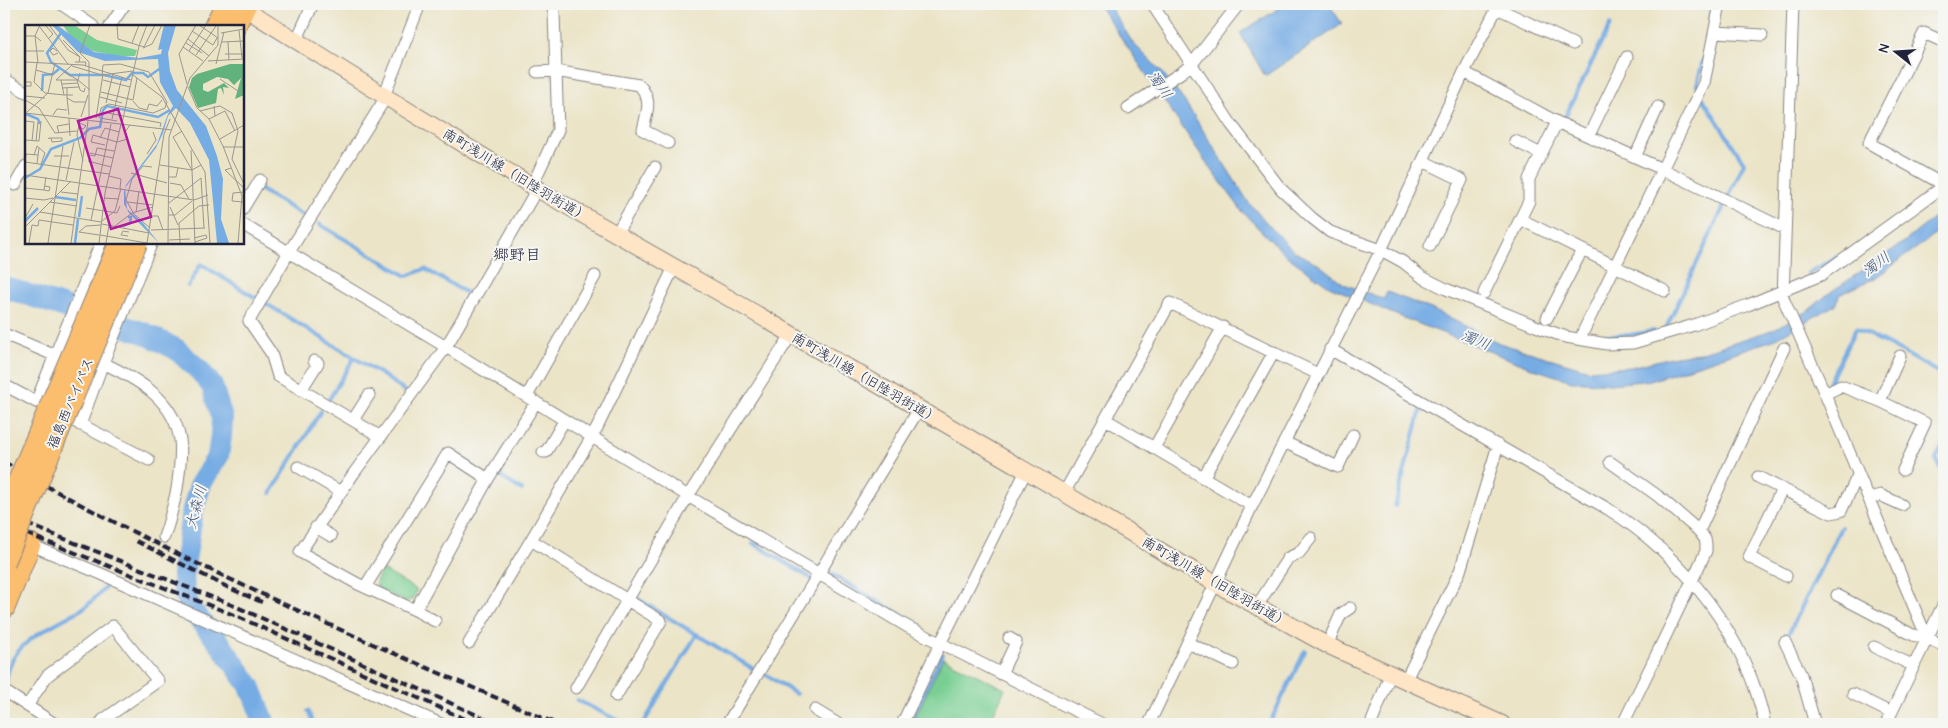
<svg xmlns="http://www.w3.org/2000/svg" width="1948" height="728" font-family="'Comic Neue','Klee One',sans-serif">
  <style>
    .green { fill: #79cf93; stroke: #4e7867 }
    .water { fill: #76ace4; stroke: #4c6790 }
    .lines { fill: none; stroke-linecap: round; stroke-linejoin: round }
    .stream { stroke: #76ace4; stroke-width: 4 }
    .river { stroke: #76ace4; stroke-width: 22 }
    .street-casing { stroke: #868381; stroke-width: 13 }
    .secondary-casing { stroke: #868381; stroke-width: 18 }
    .highway-casing { stroke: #868381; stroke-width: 23 }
    .street { stroke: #fff; stroke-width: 11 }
    .secondary { stroke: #fde5c5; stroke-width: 16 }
    .highway { stroke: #fbbd6e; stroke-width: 21 }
    .rail { stroke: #22223b; stroke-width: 4; stroke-dasharray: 8 4; stroke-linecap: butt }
    .highway-bridge-casing { stroke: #868381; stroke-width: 23; stroke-linecap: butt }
    .highway-bridge { stroke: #fbbd6e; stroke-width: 21 }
    .labels { text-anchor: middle; stroke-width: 4; stroke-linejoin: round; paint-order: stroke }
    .street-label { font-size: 14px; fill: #22223b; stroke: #f6f6f2 }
    .water-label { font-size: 15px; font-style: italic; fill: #44597f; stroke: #f6f6f2 }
    .quarter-label { font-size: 16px; fill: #22223b; stroke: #f6f6f2 }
    .inset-river { fill: none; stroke: #76ace4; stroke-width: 2.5 }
    .inset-road { fill: none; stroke: #9b968f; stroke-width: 1 }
    .view { fill: #b5179e; fill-opacity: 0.15; stroke: #b5179e; stroke-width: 2.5 }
    .inset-edge { fill: none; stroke: #22223b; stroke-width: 2.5 }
  </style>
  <rect width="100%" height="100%" fill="#f6f6f2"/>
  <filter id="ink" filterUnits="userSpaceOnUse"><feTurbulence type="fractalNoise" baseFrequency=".02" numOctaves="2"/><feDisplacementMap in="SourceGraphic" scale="10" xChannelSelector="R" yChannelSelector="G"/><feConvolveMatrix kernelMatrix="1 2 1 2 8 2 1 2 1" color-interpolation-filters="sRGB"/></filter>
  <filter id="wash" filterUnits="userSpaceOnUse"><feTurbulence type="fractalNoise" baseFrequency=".0096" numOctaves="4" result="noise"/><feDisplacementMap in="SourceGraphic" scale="20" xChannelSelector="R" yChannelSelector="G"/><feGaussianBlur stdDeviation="1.12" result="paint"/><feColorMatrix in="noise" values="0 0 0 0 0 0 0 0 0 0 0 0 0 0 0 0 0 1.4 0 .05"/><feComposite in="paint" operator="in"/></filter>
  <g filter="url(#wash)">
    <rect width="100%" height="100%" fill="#ebe4c7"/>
    <!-- green -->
    <path class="green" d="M 382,569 L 417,590 L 412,600 L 404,601 L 378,589 L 376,581 Z
      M 943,658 L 1005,689 L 989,724 L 912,724 Z"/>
    <!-- water -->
    <path class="water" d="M 1098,4 L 1108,4 L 1133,43 L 1162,72 L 1185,102 L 1249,203 L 1274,231 L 1294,251 L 1318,264 L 1344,284 L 1384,299 L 1387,292 L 1431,309 L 1499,343 L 1589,370 L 1631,367 L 1676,356 L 1700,353 L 1772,330 L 1808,311 L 1828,294 L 1904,242 L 1944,210 L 1944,228 L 1875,278 L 1839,295 L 1837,304 L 1773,340 L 1653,380 L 1610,384 L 1572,381 L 1537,370 L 1391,313 L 1329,286 L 1288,257 L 1265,235 L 1242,211 L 1206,162 Z
      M 1286,4 L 1329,4 L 1342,24 L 1265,76 L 1240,33 Z"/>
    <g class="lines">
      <!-- stream -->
      <path class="stream" d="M 1711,19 L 1714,4
        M 1697,85 L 1703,60
        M 1701,95 L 1744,163 L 1728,198
        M 1564,119 L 1610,25
        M 259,189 L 306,217
        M 319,224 L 407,276 L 425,269 L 470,295
        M 1808,273 L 1837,257
        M 188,286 L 201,264 L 259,300
        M 265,303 L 384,376 L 405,391
        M 1664,329 L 1666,328 L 1725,204
        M 1592,336 L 1630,335 L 1654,331
        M 1827,387 L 1856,328 L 1904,353 L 1943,375 L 1944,379
        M 328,401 L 354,358
        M 1944,443 L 1936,459 L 1944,474
        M 501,477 L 522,490
        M 271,493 L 321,411
        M 1395,506 L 1422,406
        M 753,543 L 814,580
        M 828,572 L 921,627
        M 636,598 L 757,671
        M 1786,639 L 1841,527
        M 765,674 L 796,694
        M 6,686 C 6,642 50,628 82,609 C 91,603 98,595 105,588
        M 577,700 L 625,724
        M 5,709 L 6,724
        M 308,711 L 314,724
        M 397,724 L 397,718
        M 643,724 L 697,634
        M 909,724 L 942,654
        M 1269,724 L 1305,651"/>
      <!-- river -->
      <path class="river" d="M 4,287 L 144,333 L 176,349 L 200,371 L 212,386 L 222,418 L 221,436 L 218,456 L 201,483 L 193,509 L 183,574 L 184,591 L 190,609 L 218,641 L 250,686 L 265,724"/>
    </g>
  </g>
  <g filter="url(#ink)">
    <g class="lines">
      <!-- street casing -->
      <g class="street-casing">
        <path id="street" d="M 61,4 L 93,26
          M 1152,4 L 1231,124 L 1281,189 L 1312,218 L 1330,232 L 1381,250 L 1403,262 L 1422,277 L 1446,289 L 1543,329 L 1566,337 L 1607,344 L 1633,343 L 1694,325 L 1748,305 L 1821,275 L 1944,186
          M 1793,4 L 1783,298 L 1825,394 L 1927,638
          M 1497,8 L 1573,44
          M 110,26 L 125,4
          M 1716,32 L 1762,35
          M 297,39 L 313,4
          M 1944,42 L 1924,33 L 1869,143 L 1944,185
          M 537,72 L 555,71 L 639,85 C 653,100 647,111 643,130 L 668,143
          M 1464,72 L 1557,122 L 1662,169 L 1785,229
          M 4,79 L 26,92
          M 384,96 L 420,4
          M 1128,108 L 1182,72 L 1192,64 L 1239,4
          M 1589,135 L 1627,57
          M 1515,141 L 1541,154
          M 1635,157 L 1658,107
          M 1423,161 L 1462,180 L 1430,246
          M 15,185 L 26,166
          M 532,186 L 558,130 L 554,13 L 552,4
          M 242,210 L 260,180
          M 1520,219 L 1665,291
          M 242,224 L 446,347 L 688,496 L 908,627 L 1102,724
          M 616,234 L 655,167
          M 1484,293 L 1529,201 L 1529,179 L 1557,122
          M 1547,318 L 1582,250
          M 1583,332 L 1704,83 L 1720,4
          M 4,334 L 56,356
          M 1330,349 L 1608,509 C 1684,557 1746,635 1765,724
          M 103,363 C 135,378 171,397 179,435 C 183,449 179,474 177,489 C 173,506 170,521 164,537
          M 4,385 L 42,405
          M 301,390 L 318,363 L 314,361
          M 1825,394 L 1841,386 L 1880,401 L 1925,423 L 1903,470
          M 527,396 L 595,276
          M 1880,401 L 1900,356
          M 36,402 L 101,242
          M 536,402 L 488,479 L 415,610 L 358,584 L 300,552 L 354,473 L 446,347 L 537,189
          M 1105,419 L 1252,506
          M 353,420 L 369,395
          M 74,421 L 149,460
          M 80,425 L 103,363 L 152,242
          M 381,437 L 278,376 L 271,353 L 249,321 L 289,252 L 386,97
          M 1284,442 L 1338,467 L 1353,435
          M 1154,448 L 1223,327
          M 543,452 L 546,452 L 564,421
          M 1610,462 L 1658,496 L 1699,531 L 1705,539 L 1706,544 L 1706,551 L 1692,581 L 1623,724
          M 298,467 L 341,492
          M 1758,477 L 1831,513 L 1841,511 L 1858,475
          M 1203,478 L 1274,352
          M 1782,489 L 1749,557 L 1786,576
          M 1064,493 L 1170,303 L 1318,374
          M 1869,499 L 1880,495 L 1902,505
          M 316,527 L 331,536
          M 1699,531 L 1784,348
          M 26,543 L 99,573 L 441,724
          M 365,587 L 448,453 L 488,479
          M 1837,595 L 1913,635 L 1927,638 L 1944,646
          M 1257,606 L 1288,558 L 1299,553 L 1311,538
          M 415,610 L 435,621
          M 1785,642 L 1801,675 L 1815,724
          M 469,643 L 531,540
          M 1188,643 L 1233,664
          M 1327,645 L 1341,614 L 1350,608
          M 1874,647 L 1914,666
          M 1001,674 L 1016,642 L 1009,638
          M 1405,681 L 1460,571 L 1498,445
          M 576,688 L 688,496 L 791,335
          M 4,691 L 55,724
          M 1853,694 L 1891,713
          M 616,696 L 661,621 L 531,540 L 597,428 L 674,267
          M 27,706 L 47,676 L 113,626 L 158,681 L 103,720 L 100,724
          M 815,710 L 838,724
          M 727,724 L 919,409
          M 902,724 L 940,644 L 1026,471
          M 1149,724 L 1252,506 L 1381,250 L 1464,72 L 1499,4
          M 1371,724 L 1390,675
          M 1886,724 L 1944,603"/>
      </g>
      <!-- secondary casing -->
      <g class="secondary-casing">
        <path id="secondary" d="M 238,4 L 386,97 L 532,186 L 741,305 L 1064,493 L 1216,584 L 1327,645 L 1502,724"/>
      </g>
      <!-- highway casing -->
      <g class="highway-casing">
        <path id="highway" d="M 215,26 L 226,4
          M 235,26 L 246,4
          M 4,608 L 30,544"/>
      </g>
      <!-- street -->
      <use href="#street" class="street"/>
      <!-- secondary -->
      <use href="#secondary" class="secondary"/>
      <!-- highway -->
      <use href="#highway" class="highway"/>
      <!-- rail -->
      <path class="rail" d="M 4,462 C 181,564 370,643 557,724
        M 4,515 L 237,607 L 497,724
        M 4,525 L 234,615 L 476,724
        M 136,541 L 229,588 L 264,603"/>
      <!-- highway-bridge casing -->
      <g class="highway-bridge-casing">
        <path id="highway-bridge" d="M 4,515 L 120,242
          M 4,563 L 137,242"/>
      </g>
      <!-- highway-bridge -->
      <use href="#highway-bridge" class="highway-bridge"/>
    </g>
  </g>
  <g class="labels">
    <!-- street labels -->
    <g class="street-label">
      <text transform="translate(516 175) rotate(31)" y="5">南町浅川線（旧陸羽街道）</text>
      <text transform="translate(866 378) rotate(30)" y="5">南町浅川線（旧陸羽街道）</text>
      <text transform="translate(70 403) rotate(-67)" y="5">福島西バイパス</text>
      <text transform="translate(1216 582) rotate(30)" y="5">南町浅川線（旧陸羽街道）</text>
    </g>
    <!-- water labels -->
    <g class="water-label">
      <text transform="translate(1160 85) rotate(55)" y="5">濁川</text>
      <text transform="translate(1876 264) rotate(-37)" y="5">濁川</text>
      <text transform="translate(1476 340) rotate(21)" y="5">濁川</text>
      <text transform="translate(196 507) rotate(-75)" y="5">大森川</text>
    </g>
    <!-- quarter labels -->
    <g class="quarter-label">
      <text x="517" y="260">郷野目</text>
    </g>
  </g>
  <!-- overview -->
  <g transform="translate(25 25)">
    <rect width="219" height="219" fill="#ebe4c7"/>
    <path d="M 38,0 L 49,0 L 72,15 L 112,25 L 110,31 L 92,31 L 68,26 L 45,11 Z" fill="#79cf93"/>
    <path d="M 205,39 L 219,39 L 219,70 L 210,74 L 216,53 L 209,60 L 203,54 L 192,52 L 178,59 L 178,65 L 183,67 L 199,58 L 204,63 L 198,62 L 199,70 L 196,63 L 193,64 L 191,78 L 173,83 L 164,62 L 167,53 L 172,49 Z" fill="#62b27d"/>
    <path d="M 27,0 L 32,0 L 69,27 L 114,33 L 136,29 L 137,24 L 133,25 L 139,0 L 151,0 L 143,28 L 145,46 L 152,65 L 181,101 L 192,131 L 198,154 L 196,194 L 204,218 L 192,218 L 184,135 L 165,98 L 151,83 L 143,91 L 138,108 L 131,123 L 100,163 L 102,184 L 118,198 L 134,218 L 104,188 L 99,179 L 99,166 L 101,160 L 132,119 L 143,89 L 148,81 L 135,57 L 133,34 L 80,36 L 53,27 Z" fill="#76ace4"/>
    <path class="inset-river" d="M 36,8 L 22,28 L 26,37 L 45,50 L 79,50 L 101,55 L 107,48 L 118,48 L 123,52 L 137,42M 17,66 L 18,50 L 28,49 L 34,44M 1,89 L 13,94 L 15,99M 0,153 L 15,144 L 26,124 L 55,113 L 64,104 L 75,102 L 78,85 L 82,81 L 133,92 L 145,85M 30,172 L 51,175M 54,192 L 57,171M 0,196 L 13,183M 98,201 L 105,198 L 106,192 L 103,192M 50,218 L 53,194"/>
    <path class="inset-road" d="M 20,0 L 28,9 L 24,13M 24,0 L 43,25 L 55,32 L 54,37M 92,0 L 93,14 L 119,22 L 130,0M 174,0 L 193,13M 14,1 L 43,39M 14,2 L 10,11 L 16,16M 214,5 L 217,33M 167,6 L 188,20 L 192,13M 196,8 L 219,4M 0,11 L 10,11 L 13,38M 163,14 L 184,31M 38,15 L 55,32M 197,17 L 219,16M 203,17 L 204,35M 107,18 L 114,0M 161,18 L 177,28M 158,22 L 178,36M 118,23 L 127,19 L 137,0M 0,26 L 19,26M 32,26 L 28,23 L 25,26 L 28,30 L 33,28M 164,26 L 181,0M 200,29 L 219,29M 171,30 L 191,1M 183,36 L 219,34M 0,37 L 58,40 L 106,55M 50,37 L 61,37 L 60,41M 12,38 L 9,57 L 20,68 L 39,70M 191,39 L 199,7M 47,41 L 77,50M 11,45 L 28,50M 39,47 L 53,55 L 55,48M 108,50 L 137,72 L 180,147 L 185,218M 195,54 L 219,70M 31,55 L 53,55 L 65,65M 31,55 L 47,40M 36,55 L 39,70 L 48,70M 52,55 L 55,65 L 59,67 L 60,63M 78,55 L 105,62M 0,57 L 6,57 L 6,61 L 0,61M 37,59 L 53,58M 162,59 L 154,29 L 171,0M 163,62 L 172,83 L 184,94 L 198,121 L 217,171 L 213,218M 37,63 L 54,62M 42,63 L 42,73 L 49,77 L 61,77M 76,67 L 108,75 L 112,53M 0,71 L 20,73M 75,72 L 97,78M 42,73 L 44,90M 0,75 L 14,83 L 30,108 L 52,106M 108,76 L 114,83 L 122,85 L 124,79 L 132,81 L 137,75M 81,78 L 88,49M 175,86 L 195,81 L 207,88 L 213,106 L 207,134 L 219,159M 2,87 L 23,68 L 30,38M 0,88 L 147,105M 83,88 L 136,98 L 135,102M 28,90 L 32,84 L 42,85M 190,91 L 200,86 L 210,106M 56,92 L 63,70M 44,93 L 45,111M 64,93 L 64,37 L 55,28 L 65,0M 71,93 L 78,49M 74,93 L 76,83 L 84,79 L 128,88 L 140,83 L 142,77 L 124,47 L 95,39 L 78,40 L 77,50 L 108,46M 75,93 L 92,96M 87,94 L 97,52M 184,94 L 190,91 L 189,81M 55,95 L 52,110 L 58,136M 0,96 L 9,97 L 7,116M 97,98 L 114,21 L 122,0M 54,102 L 58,104 L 61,101 L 55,98M 157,106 L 148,112 L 167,145 L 170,218M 34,108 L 32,101 L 44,99M 75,113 L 80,103 L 94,107M 23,114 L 24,113 L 37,113 L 37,116 L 27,117 L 26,113M 195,114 L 219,100M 0,115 L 14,116 L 16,96M 11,116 L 13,97M 92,117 L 103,114 L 100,107 L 105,100M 80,120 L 66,117 L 68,110 L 92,117M 198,122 L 219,122M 166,125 L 167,144M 65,128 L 88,133M 122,129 L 131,115 L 128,107M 9,130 L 12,121 L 20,128 L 16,139M 13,130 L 1,129 L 0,137 L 84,149M 65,130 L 70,131 L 72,123 L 89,126M 29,131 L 44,131M 63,136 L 86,142M 12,138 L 14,123M 135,140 L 167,145 L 176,140M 35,141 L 38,121M 206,143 L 200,145 L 219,163M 106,148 L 142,158M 0,150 L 169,175 L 183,170M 84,151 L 96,154 L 95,163M 144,152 L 151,152 L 153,143M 41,155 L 49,117M 145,158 L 156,160 L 164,174M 20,161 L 25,162 L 24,166 L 19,165 L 21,152M 0,163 L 19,165M 36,167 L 53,169M 0,173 L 19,175 L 28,173M 79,173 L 94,174M 25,177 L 52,181M 102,177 L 128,180M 218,177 L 207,176 L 208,168 L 219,167M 144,178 L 176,153 L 179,203M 145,182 L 153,200M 61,183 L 92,188 L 95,181M 15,187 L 76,197M 111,187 L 114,166M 144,190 L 150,190 L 167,176M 127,191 L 133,191 L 138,205M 0,193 L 8,179M 66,195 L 86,99M 77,196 L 90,186 L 96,163M 77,199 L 124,208M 90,201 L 107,188 L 128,182M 0,202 L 46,156M 125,203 L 109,189 L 101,175 L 107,154 L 118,141 L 127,142M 126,205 L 180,203M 74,210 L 54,207 L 61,201 L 76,200M 75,210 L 122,218M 103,211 L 96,210 L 98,206 L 104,207M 169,213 L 181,210 L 182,213 L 170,217M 144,215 L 165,214M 4,218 L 7,200 L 13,201 L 14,195 L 48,200M 23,218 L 35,141M 46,218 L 63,96M 74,218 L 80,168 L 96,99M 81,218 L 84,200M 122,218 L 139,109 L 145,94M 143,218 L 144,112 L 165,53 L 193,20 L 193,0M 155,218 L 154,198 L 174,181 L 184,180"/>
    <path class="view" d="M 93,84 L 126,192 L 86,204 L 53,96 Z"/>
    <rect width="219" height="219" class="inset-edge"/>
  </g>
  <!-- margin -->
  <rect width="1948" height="728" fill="none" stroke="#f6f6f2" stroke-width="20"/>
  <!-- north arrow -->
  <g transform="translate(1896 52) rotate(287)" stroke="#f6f6f2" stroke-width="4" paint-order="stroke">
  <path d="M0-4L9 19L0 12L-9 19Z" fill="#22223b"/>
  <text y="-8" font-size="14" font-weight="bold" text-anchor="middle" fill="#22223b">N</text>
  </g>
</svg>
